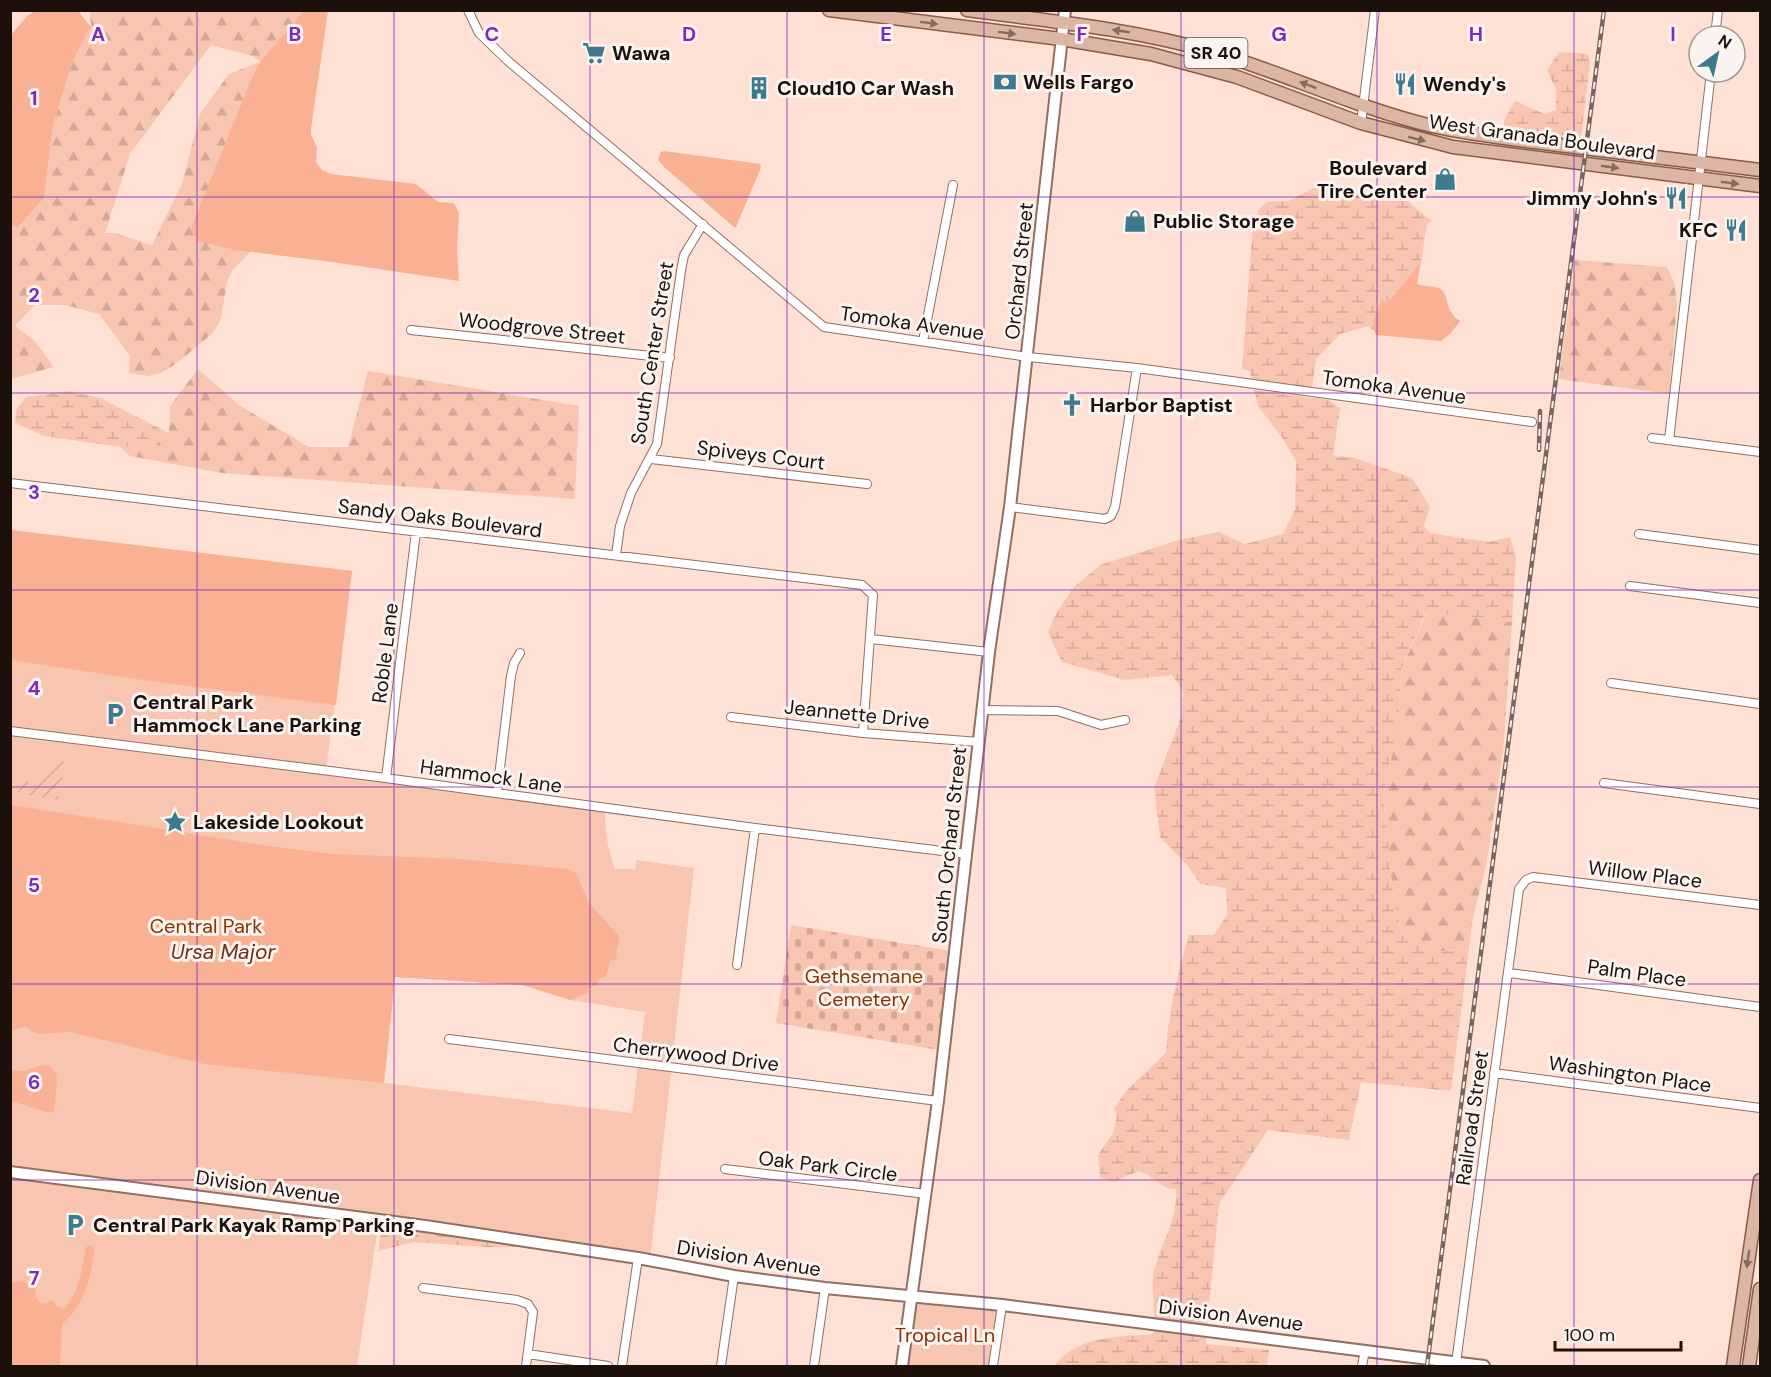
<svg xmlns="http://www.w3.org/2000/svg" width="1771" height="1377" font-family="'DM Sans',sans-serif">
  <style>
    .green { fill: #f8c5b0; fill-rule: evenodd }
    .forest { fill: url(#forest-firs) }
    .wetland { fill: url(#wetland-marsh) }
    .cemetery { fill: url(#cemetery-stones) }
    .garden { fill: url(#garden-furrows) }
    .water { fill: #fab092 }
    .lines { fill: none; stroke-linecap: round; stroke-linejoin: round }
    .canal { stroke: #fab092; stroke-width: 9 }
    .street-casing { stroke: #916f62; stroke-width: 10 }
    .secondary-casing { stroke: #916f62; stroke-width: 14 }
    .primary-casing { stroke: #8a5b47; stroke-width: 15 }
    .street { stroke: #fff; stroke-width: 8 }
    .secondary { stroke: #fff; stroke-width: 10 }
    .primary { stroke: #dcb5a4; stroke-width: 12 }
    .rail-casing { stroke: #7a665f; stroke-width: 4.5 }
    .rail { stroke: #fbf3f0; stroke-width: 2; stroke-dasharray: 7; stroke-linecap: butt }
    .oneway { fill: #866b5f }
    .grid { fill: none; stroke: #7b2cbf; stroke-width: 1.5; stroke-opacity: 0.55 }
    .labels { text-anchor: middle; stroke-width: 6; stroke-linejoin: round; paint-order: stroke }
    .shield { fill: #fbf3f0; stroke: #5f5450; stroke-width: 1.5 }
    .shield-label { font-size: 18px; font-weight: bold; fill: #1c100b }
    .poi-label { font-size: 20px; font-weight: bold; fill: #1c100b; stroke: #fbf3f0; text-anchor: start }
    .street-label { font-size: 20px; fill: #1c100b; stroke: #fbf3f0 }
    .park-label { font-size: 20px; fill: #883303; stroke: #fbf3f0 }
    .water-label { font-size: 21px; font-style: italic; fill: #702f11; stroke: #fbf3f0 }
    .grid-label { font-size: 20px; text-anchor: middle; font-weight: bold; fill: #7b2cbf; stroke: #fbf3f0; stroke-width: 6; stroke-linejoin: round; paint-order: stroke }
  </style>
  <defs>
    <pattern id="forest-firs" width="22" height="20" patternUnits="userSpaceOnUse" patternTransform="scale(1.5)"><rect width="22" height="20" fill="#f8c5b0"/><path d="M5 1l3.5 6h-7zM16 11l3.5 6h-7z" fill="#d4a896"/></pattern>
    <pattern id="wetland-marsh" width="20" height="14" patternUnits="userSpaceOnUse" patternTransform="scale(1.5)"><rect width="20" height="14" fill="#f8c5b0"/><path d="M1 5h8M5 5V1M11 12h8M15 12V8" fill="none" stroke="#d4a896"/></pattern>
    <pattern id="cemetery-stones" width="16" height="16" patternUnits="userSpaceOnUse" patternTransform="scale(1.5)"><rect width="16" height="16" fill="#f8c5b0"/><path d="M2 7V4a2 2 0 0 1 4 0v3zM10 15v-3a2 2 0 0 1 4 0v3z" fill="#d4a896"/></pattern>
    <pattern id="garden-furrows" width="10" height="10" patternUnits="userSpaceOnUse" patternTransform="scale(1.5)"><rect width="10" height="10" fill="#f8c5b0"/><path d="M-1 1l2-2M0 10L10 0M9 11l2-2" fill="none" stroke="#d4a896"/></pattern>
  </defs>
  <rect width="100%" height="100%" fill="#ffe0d4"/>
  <!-- green -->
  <path class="green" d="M 11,530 L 352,571 L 326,770 L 605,808 C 605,830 607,848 615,869 L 635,869 L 636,860 L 694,868 L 650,1260 L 379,1220 L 357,1366 L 11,1366 ZM 395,977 L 523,985 L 570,1000 L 645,1012 L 632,1113 L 384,1083 Z
    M 916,1301 L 997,1309 L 989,1366 L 907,1366 Z"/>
  <!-- forest -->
  <path class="forest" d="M 197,10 L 202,12 L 205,10 L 305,11 L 261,62 L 253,56 L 211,45 L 130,154 L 105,233 L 115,233 L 152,245 L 182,184 L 200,114 L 229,74 L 260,62 L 191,228 L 236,250 L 251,251 L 232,271 L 227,282 L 221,318 L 213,333 L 177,363 L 161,373 L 148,376 L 129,373 L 130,356 L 99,314 L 65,305 L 35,305 L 15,326 L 34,340 L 54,367 L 11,379 L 10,225 L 18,227 L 44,198 L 53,125 L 73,60 L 91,27 L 90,11 Z
    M 1575,260 L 1667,267 L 1674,282 L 1677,305 L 1669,394 L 1559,379 Z
    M 198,369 L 239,405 L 309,447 L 348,447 L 368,371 L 579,406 L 575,499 L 222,473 L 130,456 L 119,446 L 154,447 L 169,433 L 170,406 Z
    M 1426,614 L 1455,615 L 1512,622 L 1503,753 L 1486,866 L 1473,917 L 1469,949 L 1434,952 L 1399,925 L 1392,885 L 1383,794 L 1398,729 L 1401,670 Z"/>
  <!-- wetland -->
  <path class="wetland" d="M 1559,52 L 1588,54 L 1590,64 L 1581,137 L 1574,141 L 1504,130 L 1504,120 L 1515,101 L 1545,114 L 1556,110 L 1556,89 L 1547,70 Z
    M 1319,185 L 1332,187 L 1381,201 L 1407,201 L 1432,221 L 1427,224 L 1421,261 L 1392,298 L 1384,301 L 1377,311 L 1374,318 L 1375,327 L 1373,330 L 1368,326 L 1340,334 L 1316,359 L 1312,388 L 1252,380 L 1250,371 L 1242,369 L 1253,225 L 1260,208 L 1267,202 L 1289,201 Z
    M 1254,390 L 1328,400 L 1340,408 L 1333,456 L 1352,457 L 1412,478 L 1430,507 L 1424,526 L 1430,533 L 1488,542 L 1510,537 L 1516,557 L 1512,622 L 1455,615 L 1425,614 L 1401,670 L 1398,729 L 1383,794 L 1392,885 L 1399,925 L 1434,952 L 1469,949 L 1451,1091 L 1361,1082 L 1349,1140 L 1268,1130 L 1219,1204 L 1207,1326 L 1154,1319 C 1155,1302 1150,1284 1155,1267 C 1163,1241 1178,1217 1176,1189 C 1158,1188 1156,1176 1138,1171 L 1114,1182 L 1100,1178 L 1098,1155 L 1113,1133 L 1117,1115 L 1114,1109 L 1125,1092 L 1166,1053 C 1168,1013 1178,973 1189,935 L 1214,935 L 1227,915 L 1226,888 L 1200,884 L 1188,866 L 1160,837 L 1154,788 L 1182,715 L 1183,691 L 1172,675 L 1125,680 L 1062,662 L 1048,632 L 1055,616 L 1072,589 L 1100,565 L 1179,540 L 1219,532 L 1245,544 L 1283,534 L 1295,509 L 1296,461 L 1281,436 L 1258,406 Z
    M 68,391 L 100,398 L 169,433 L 154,447 L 113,446 L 44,436 L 15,423 L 16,410 L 26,397 Z
    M 382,1225 L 532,1247 L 486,1247 L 413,1242 L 378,1251 Z
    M 1154,1329 L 1206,1335 L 1206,1344 L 1269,1350 L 1267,1366 L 1054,1366 C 1078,1335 1118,1337 1153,1334 Z"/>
  <!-- cemetery -->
  <path class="cemetery" d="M 791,925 L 951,951 L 939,1050 L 776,1023 Z"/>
  <!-- garden -->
  <path class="garden" d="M 63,761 L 66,762 L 58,800 L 17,793 L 25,782 L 37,781 Z"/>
  <!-- water -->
  <path class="water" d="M 305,10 L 328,11 L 311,129 L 311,134 L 317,148 L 316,162 L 322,170 L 331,174 L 416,184 L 438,202 L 453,203 L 455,205 L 459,213 L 457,250 L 459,281 L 332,262 L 236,250 L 197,241 L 191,228 L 252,78 L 260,62 Z
    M 35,11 L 78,11 L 91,27 L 73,60 L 53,125 L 44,198 L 18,227 L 10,225 L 11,35 L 27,16 Z
    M 664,151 L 761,164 L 760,170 L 736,227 L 734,227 L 664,167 L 658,160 L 661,152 Z
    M 1421,261 L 1417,284 C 1424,287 1436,285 1442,290 C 1450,299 1444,310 1460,321 L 1451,333 L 1441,341 L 1376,335 C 1370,325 1375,313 1381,303 L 1392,298 Z
    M 10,530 L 352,571 L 336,705 L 143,680 L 11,660 Z
    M 11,805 L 268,846 L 333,854 L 460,859 L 568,869 L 577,874 L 588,902 L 619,936 C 620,945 614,950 617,959 L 610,961 L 606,977 L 599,979 L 596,987 L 593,986 L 588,988 L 589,992 L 570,1000 L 523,985 L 395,977 L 384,1083 L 205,1064 L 70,1032 L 40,1034 L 32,1032 L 26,1026 L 11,1031 Z
    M 43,1065 L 50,1066 L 56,1074 L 57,1080 L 54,1111 L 50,1113 L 11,1101 L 11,1070 L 23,1071 Z
    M 22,1281 L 35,1288 L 36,1297 L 40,1303 L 47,1304 L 52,1300 L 57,1306 L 63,1308 L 60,1366 L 11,1366 L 11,1283 Z"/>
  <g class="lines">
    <!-- canal -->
    <path class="canal" d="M 62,1318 C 82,1301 86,1274 90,1250"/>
    <!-- street casing -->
    <g class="street-casing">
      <path id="street" d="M 468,10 L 479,33 L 508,61 L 824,327 L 1028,357 L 1137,368 L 1532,422
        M 1715,36 L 1718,10
        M 1361,123 L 1375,10
        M 411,330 L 670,358
        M 923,341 L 953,185
        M 1652,438 L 1760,452
        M 1669,440 L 1711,72
        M 651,459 L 867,484
        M 10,483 L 862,585 L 873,595 L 863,733
        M 1010,507 L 1105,519 L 1111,516 L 1115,507 L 1137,368
        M 1639,534 L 1760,550
        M 616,555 L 620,526 L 631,493 L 657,444 L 681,271 L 684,255 L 703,224
        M 1630,586 L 1760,603
        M 871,639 L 989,652
        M 1611,683 L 1760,704
        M 983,710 L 1058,711 L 1101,725 L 1125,720
        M 731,717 L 863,733 L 979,742
        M 10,731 L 378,777 L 755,828 L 967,854
        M 386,778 L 416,532
        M 1604,783 L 1760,804
        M 497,793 L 511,676 L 514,663 L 520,653
        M 737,965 L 755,828
        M 1510,973 L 1760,1007
        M 449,1039 L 938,1101
        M 1494,1073 L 1760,1108
        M 725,1169 L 926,1194
        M 423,1288 L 517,1300 L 528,1304 L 533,1312 L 526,1366
        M 528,1354 L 608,1366
        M 1456,1363 L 1519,889 L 1526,880 L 1533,877 L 1760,905
        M 622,1366 L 638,1258
        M 721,1366 L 734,1276
        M 814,1366 L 825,1288
        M 993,1366 L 1002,1305
        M 1362,1366 L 1365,1350"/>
    </g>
    <!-- secondary casing -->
    <g class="secondary-casing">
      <path id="secondary" d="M 10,1172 L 425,1226 L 638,1258 L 734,1276 L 825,1288 L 1002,1305 L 1484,1366
        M 902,1366 L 938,1101 L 989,652 L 1010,507 L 1065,10"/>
    </g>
    <!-- primary casing -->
    <g class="primary-casing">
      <path id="primary" d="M 829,10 L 1061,39 L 1151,54 L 1237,77 L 1361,123 L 1453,147 L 1760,186
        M 967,10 C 1049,21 1133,29 1213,52 C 1287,74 1357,108 1432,126 C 1476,136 1522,140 1567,146 C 1631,154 1696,162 1760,170
        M 1733,1366 L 1760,1180
        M 1749,1366 L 1760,1289"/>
    </g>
    <!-- street -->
    <use href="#street" class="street"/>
    <!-- secondary -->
    <use href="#secondary" class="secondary"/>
    <!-- primary -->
    <use href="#primary" class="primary"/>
    <!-- rail casing -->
    <g class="rail-casing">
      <path id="rail" d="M 1539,450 L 1540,411
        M 1427,1366 L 1604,10"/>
    </g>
    <!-- rail -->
    <use href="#rail" class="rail"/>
  </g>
  <!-- one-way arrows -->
  <defs><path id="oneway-solid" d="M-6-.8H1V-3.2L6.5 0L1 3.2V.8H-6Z" transform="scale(1.5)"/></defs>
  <g class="oneway">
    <use href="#oneway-solid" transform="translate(929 23) rotate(7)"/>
    <use href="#oneway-solid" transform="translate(1121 31) rotate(-171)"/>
    <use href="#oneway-solid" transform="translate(1007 33) rotate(7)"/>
    <use href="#oneway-solid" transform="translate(1308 85) rotate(-159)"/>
    <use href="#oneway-solid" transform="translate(1417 139) rotate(14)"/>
    <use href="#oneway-solid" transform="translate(1610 167) rotate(8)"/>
    <use href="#oneway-solid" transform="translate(1730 183) rotate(7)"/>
    <use href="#oneway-solid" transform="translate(1748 1259) rotate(98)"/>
  </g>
  <!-- grid -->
  <path class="grid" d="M 197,10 L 197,1366M 394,10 L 394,1366M 590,10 L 590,1366M 787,10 L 787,1366M 984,10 L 984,1366M 1181,10 L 1181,1366M 1377,10 L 1377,1366M 1574,10 L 1574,1366M 10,197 L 1760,197M 10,393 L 1760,393M 10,590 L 1760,590M 10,787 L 1760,787M 10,984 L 1760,984M 10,1180 L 1760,1180"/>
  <!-- icons -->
  <defs>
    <g id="supermarket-bare" transform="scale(1.8)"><path d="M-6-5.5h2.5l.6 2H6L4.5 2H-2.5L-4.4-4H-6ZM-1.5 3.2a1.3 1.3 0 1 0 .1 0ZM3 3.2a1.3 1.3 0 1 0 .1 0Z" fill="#3b7a8f" stroke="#fbf3f0" stroke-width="2.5" paint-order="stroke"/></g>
    <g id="bank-bare" transform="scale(1.8)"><path d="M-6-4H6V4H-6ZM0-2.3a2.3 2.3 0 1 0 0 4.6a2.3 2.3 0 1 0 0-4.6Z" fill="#3b7a8f" stroke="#fbf3f0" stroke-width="2.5" paint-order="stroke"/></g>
    <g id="restaurant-bare" transform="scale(1.8)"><path d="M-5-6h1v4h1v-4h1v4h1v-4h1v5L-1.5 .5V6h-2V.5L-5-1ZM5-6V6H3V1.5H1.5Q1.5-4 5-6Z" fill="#3b7a8f" stroke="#fbf3f0" stroke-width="2.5" paint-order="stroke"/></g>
    <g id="building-bare" transform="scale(1.8)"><path d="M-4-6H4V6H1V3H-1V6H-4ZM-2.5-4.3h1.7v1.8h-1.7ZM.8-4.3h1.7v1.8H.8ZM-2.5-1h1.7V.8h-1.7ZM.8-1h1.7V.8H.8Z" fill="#3b7a8f" stroke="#fbf3f0" stroke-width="2.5" paint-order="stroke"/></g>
    <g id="shop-bare" transform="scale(1.8)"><path d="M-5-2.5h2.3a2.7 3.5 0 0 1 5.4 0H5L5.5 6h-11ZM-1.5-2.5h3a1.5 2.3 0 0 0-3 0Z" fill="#3b7a8f" stroke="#fbf3f0" stroke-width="2.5" paint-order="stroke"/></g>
    <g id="church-bare" transform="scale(1.8)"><path d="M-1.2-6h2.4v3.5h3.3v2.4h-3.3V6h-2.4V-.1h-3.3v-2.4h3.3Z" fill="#3b7a8f" stroke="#fbf3f0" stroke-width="2.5" paint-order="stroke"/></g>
    <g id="parking-bare" transform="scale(1.8)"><path d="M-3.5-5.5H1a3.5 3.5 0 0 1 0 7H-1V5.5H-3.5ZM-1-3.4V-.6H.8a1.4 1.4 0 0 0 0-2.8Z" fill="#3b7a8f" stroke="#fbf3f0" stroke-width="2.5" paint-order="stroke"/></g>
    <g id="sight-bare" transform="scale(1.8)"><path d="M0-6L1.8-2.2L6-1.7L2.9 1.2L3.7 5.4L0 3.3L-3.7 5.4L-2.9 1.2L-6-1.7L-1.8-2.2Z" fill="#3b7a8f" stroke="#fbf3f0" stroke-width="2.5" paint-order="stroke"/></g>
  </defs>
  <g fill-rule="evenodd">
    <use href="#supermarket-bare" x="594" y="53"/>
    <use href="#bank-bare" x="1005" y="82"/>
    <use href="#restaurant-bare" x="1405" y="84"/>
    <use href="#building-bare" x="759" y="88"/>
    <use href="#shop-bare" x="1445" y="179"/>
    <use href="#restaurant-bare" x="1676" y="198"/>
    <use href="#shop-bare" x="1135" y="221"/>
    <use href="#restaurant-bare" x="1736" y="230"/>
    <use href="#church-bare" x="1072" y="405"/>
    <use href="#parking-bare" x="115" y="714"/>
    <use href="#sight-bare" x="175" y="822"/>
    <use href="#parking-bare" x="75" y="1225"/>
  </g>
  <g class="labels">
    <!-- shield labels -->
    <rect class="shield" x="1184.5" y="38" width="63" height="30" rx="4.5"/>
    <g class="shield-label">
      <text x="1216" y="59">SR 40</text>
    </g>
    <!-- poi labels -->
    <g class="poi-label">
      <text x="612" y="60">Wawa</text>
      <text x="1023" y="89">Wells Fargo</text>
      <text x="1423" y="91">Wendy's</text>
      <text x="777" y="95">Cloud10 Car Wash</text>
      <text x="1427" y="175" text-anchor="end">Boulevard<tspan x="1427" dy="23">Tire Center</tspan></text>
      <text x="1658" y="205" text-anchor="end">Jimmy John's</text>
      <text x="1153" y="228">Public Storage</text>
      <text x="1718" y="237" text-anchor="end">KFC</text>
      <text x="1090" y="412">Harbor Baptist</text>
      <text x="133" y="709">Central Park<tspan x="133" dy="23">Hammock Lane Parking</tspan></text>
      <text x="193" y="829">Lakeside Lookout</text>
      <text x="93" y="1232">Central Park Kayak Ramp Parking</text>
    </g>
    <!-- street labels -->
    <g class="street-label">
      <text transform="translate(1542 137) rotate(8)" y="7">West Granada Boulevard</text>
      <text transform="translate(1019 271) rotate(-84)" y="7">Orchard Street</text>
      <text transform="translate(912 323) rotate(8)" y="7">Tomoka Avenue</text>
      <text transform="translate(542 328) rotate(6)" y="7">Woodgrove Street</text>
      <text transform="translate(652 353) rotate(-81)" y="7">South Center Street</text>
      <text transform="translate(1394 387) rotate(8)" y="7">Tomoka Avenue</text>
      <text transform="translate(761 455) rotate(7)" y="7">Spiveys Court</text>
      <text transform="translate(440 518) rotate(7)" y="7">Sandy Oaks Boulevard</text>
      <text transform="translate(385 653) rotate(-83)" y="7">Roble Lane</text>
      <text transform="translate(857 714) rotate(6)" y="7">Jeannette Drive</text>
      <text transform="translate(491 776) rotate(8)" y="7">Hammock Lane</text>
      <text transform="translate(949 845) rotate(-84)" y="7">South Orchard Street</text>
      <text transform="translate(1645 874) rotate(7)" y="7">Willow Place</text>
      <text transform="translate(1637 973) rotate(8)" y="7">Palm Place</text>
      <text transform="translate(696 1054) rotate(7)" y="7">Cherrywood Drive</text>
      <text transform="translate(1630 1074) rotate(8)" y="7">Washington Place</text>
      <text transform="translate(1472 1118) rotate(-82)" y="7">Railroad Street</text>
      <text transform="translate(828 1166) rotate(7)" y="7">Oak Park Circle</text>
      <text transform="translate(268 1187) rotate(8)" y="7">Division Avenue</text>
      <text transform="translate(749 1258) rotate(9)" y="7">Division Avenue</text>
      <text transform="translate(1231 1315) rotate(7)" y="7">Division Avenue</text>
    </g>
    <!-- park labels -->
    <g class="park-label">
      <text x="206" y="933">Central Park</text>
      <text x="864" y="983">Gethsemane<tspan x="864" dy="23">Cemetery</tspan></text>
      <text x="945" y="1342">Tropical Ln</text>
    </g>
    <!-- water labels -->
    <g class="water-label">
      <text x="223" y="959">Ursa Major</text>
    </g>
  </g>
  <g class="grid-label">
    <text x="98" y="41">A</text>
    <text x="295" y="41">B</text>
    <text x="492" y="41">C</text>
    <text x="689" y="41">D</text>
    <text x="886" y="41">E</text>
    <text x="1082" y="41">F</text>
    <text x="1279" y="41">G</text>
    <text x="1476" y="41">H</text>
    <text x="1673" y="41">I</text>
    <text x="34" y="105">1</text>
    <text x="34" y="302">2</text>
    <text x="34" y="499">3</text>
    <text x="34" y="695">4</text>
    <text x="34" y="892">5</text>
    <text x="34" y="1089">6</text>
    <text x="34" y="1285">7</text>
  </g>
  <!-- border -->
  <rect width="1771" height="1377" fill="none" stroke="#1c100b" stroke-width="24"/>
  <!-- north arrow -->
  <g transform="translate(1717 54) rotate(33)"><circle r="28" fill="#fbf3f0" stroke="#a29894" stroke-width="1.5"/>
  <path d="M0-4.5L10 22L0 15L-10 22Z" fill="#3b7a8f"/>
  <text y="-9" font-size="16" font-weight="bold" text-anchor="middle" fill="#1c100b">N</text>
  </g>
  <!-- scale -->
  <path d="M1555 1341v9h126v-9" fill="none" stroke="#1c100b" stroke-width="3"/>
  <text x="1564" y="1341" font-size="18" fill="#1c100b" stroke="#fbf3f0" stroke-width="4.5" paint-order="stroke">100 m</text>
</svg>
